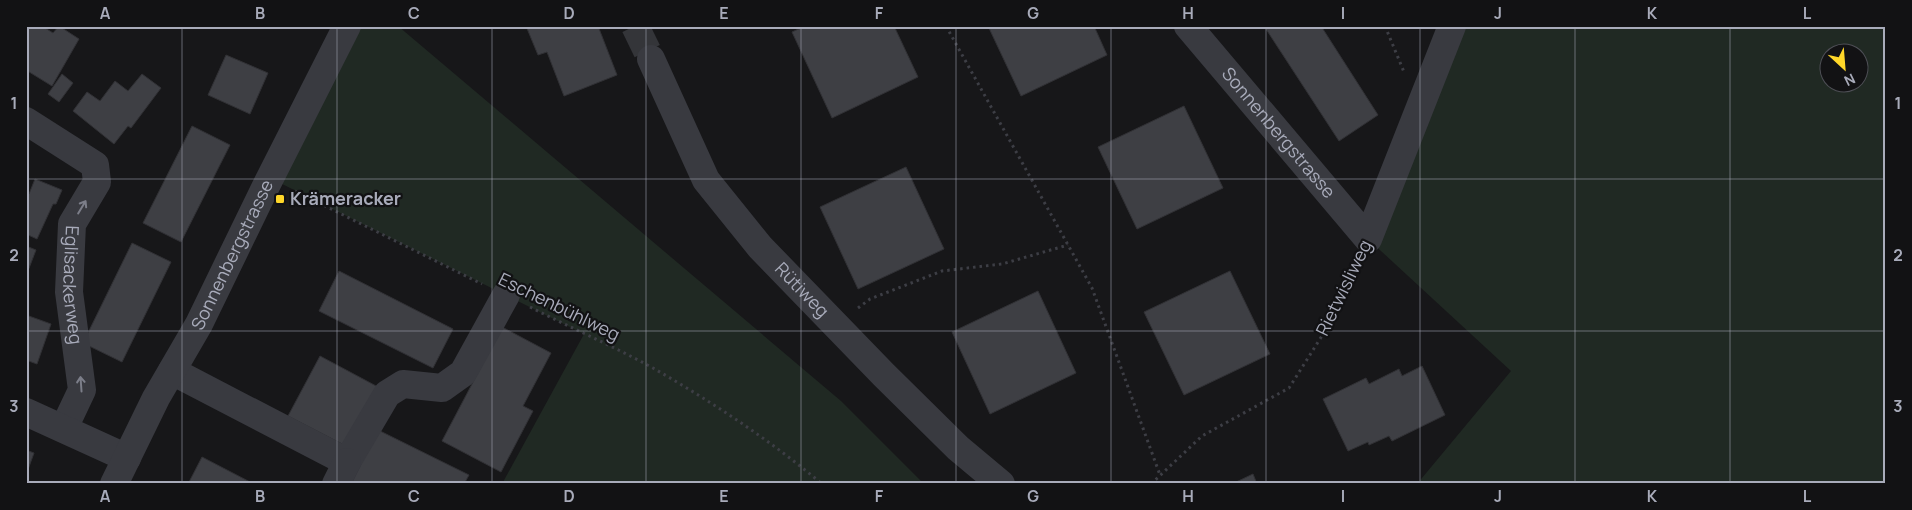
<svg xmlns="http://www.w3.org/2000/svg" width="1912" height="510" font-family="Manrope,sans-serif">
  <style>
    .green { fill: #202923; fill-rule: evenodd }
    .building { fill: #3e3f44; stroke: #313135 }
    .lines { fill: none; stroke-linecap: round; stroke-linejoin: round }
    .minor-tunnel { stroke: #343539; stroke-width: 28; stroke-dasharray: 28 14; stroke-linecap: butt }
    .path { stroke: #3d3e45; stroke-width: 3; stroke-dasharray: 2.5 4; stroke-linecap: butt }
    .minor { stroke: #393a40; stroke-width: 28 }
    .oneway { stroke: #7c7e89 }
    .grid { fill: none; stroke: #a8abba; stroke-width: 1; stroke-opacity: 0.55 }
    .poi-dot { fill: #ffd729; stroke: #121214; stroke-width: 2 }
    .labels { text-anchor: middle; stroke-width: 4.5; stroke-linejoin: round; paint-order: stroke }
    .street-label { font-size: 18px; fill: #a8abba; stroke: #121214 }
    .poi-label { font-size: 18px; font-weight: bold; fill: #a8abba; stroke: #121214; text-anchor: start }
    .neatline { fill: none; stroke: #a8abba; stroke-width: 2 }
    .grid-label { font-size: 16px; text-anchor: middle; font-weight: bold; fill: #a8abba }
  </style>
  <rect width="100%" height="100%" fill="#171719"/>
  <!-- green -->
  <path class="green" d="M 347,26 L 398,26 L 841,401 L 924,484 L 502,484 L 584,334 L 270,178 Z
    M 1452,26 L 1886,26 L 1886,484 L 1417,484 L 1511,371 L 1368,239 ZM 1830,52 L 1860,52 L 1860,82 L 1830,82 Z"/>
  <!-- building -->
  <path class="building" d="M 26,26 L 42,26 L 53,33 L 59,26 L 79,39 L 52,86 L 26,70 Z
    M 526,26 L 598,26 L 617,75 L 564,96 L 547,52 L 538,55 Z
    M 805,26 L 894,26 L 918,77 L 832,118 L 792,32 Z
    M 988,26 L 1094,26 L 1107,55 L 1021,96 Z
    M 1264,26 L 1321,26 L 1378,115 L 1339,141 Z
    M 226,55 L 268,73 L 250,114 L 208,95 Z
    M 62,74 L 73,83 L 59,102 L 48,94 Z
    M 142,74 L 161,88 L 131,128 L 128,126 L 114,144 L 73,111 L 87,92 L 100,101 L 115,81 L 128,91 Z
    M 1184,106 L 1223,188 L 1137,229 L 1098,147 Z
    M 192,126 L 230,145 L 181,242 L 143,223 Z
    M 906,167 L 944,249 L 858,289 L 820,207 Z
    M 35,179 L 62,190 L 56,204 L 53,204 L 37,239 L 26,234 L 26,193 L 29,194 Z
    M 132,243 L 171,262 L 122,362 L 83,343 Z
    M 26,246 L 36,250 L 26,276 Z
    M 339,271 L 453,329 L 433,368 L 319,311 Z
    M 1230,271 L 1270,354 L 1184,395 L 1144,312 Z
    M 1038,291 L 1076,373 L 990,414 L 952,332 Z
    M 26,315 L 51,324 L 37,364 L 26,360 Z
    M 502,327 L 551,353 L 523,406 L 533,411 L 501,472 L 442,441 Z
    M 320,356 L 378,387 L 346,446 L 288,416 Z
    M 1422,366 L 1445,415 L 1392,441 L 1389,436 L 1369,445 L 1368,442 L 1348,451 L 1323,399 L 1366,378 L 1369,384 L 1399,369 L 1402,376 Z
    M 378,430 L 469,475 L 464,484 L 351,484 Z
    M 26,450 L 34,453 L 26,475 Z
    M 202,457 L 252,483 L 252,484 L 188,484 Z
    M 1253,474 L 1257,484 L 1232,484 Z"/>
  <g class="lines">
    <!-- minor-tunnel -->
    <path class="minor-tunnel" d="M 635,26 L 651,59"/>
    <!-- path -->
    <path class="path" d="M 946,26 L 1092,288 L 1160,475
      M 1385,26 L 1404,72
      M 295,191 L 482,284
      M 530,307 C 571,328 613,346 653,368 C 712,402 770,440 822,484
      M 858,308 L 870,299 L 942,271 L 1002,264 L 1068,245
      M 1151,484 L 1202,436 L 1289,388 L 1332,320 L 1358,263"/>
    <!-- minor -->
    <g class="minor">
      <path id="s1" d="M 1188,26 L 1368,239 L 1452,26"/>
      <path id="s2" d="M 651,59 L 706,180 L 760,247 L 884,375 L 958,448 L 1001,484"/>
      <path id="s3" d="M 26,121 L 95,165 L 97,182 L 72,224 L 69,292 L 82,390 L 64,428"/>
      <path d="M 172,371 L 347,462 L 387,394 L 403,384 L 442,388 L 463,373 L 506,295"/>
      <path d="M 26,412 L 127,458"/>
      <path id="s4" d="M 114,484 L 156,398 L 199,324 L 265,188 L 347,26"/>
      <path d="M 336,484 L 347,462"/>
    </g>
  </g>
  <!-- one-way arrows -->
  <defs><path id="oneway-shaft" d="M-6 0H5M1.5-3L5.5 0L1.5 3" fill="none" stroke-width="1.6" stroke-linecap="round" stroke-linejoin="round" transform="scale(1.25)"/></defs>
  <g class="oneway">
    <use href="#oneway-shaft" transform="translate(82 207) rotate(-59)"/>
    <use href="#oneway-shaft" transform="translate(81 384) rotate(-94)"/>
  </g>
  <!-- grid -->
  <path class="grid" d="M 182,26 L 182,484M 337,26 L 337,484M 492,26 L 492,484M 646,26 L 646,484M 801,26 L 801,484M 956,26 L 956,484M 1111,26 L 1111,484M 1266,26 L 1266,484M 1420,26 L 1420,484M 1575,26 L 1575,484M 1730,26 L 1730,484M 26,179 L 1886,179M 26,331 L 1886,331"/>
  <!-- markers -->
  <rect class="poi-dot" x="275" y="194" width="10" height="10" rx="2.5"/>
  <g class="labels">
    <!-- street labels -->
    <g class="street-label">
      <text dy="6" stroke="none"><textPath href="#s1" startOffset="140">Sonnenbergstrasse</textPath></text>
      <text dy="6" stroke="none"><textPath href="#s4" startOffset="258">Sonnenbergstrasse</textPath></text>
      <text dy="6" stroke="none"><textPath href="#s3" startOffset="209">Eglisackerweg</textPath></text>
      <text transform="translate(1344 288) rotate(-64)" y="6">Rietwisliweg</text>
      <text dy="6" stroke="none"><textPath href="#s2" startOffset="279">Rütiweg</textPath></text>
      <text transform="translate(559 307) rotate(26)" y="6">Eschenbühlweg</text>
    </g>
    <!-- poi labels -->
    <g class="poi-label">
      <text x="290" y="205">Krämeracker</text>
    </g>
  </g>
  <!-- border -->
  <rect width="1912" height="510" fill="none" stroke="#121214" stroke-width="55"/>
  <!-- north arrow -->
  <g transform="translate(1844 68) rotate(154)"><circle r="24" fill="#121214" stroke="#4e4f56"/>
  <path d="M0-4L9 19L0 12L-9 19Z" fill="#ffd729"/>
  <text y="-8" font-size="14" font-weight="bold" text-anchor="middle" fill="#a8abba">N</text>
  </g>
  <rect x="28" y="28" width="1856" height="454" class="neatline"/>
  <g class="grid-label">
    <text x="105" y="19">A</text>
    <text x="260" y="19">B</text>
    <text x="414" y="19">C</text>
    <text x="569" y="19">D</text>
    <text x="724" y="19">E</text>
    <text x="879" y="19">F</text>
    <text x="1033" y="19">G</text>
    <text x="1188" y="19">H</text>
    <text x="1343" y="19">I</text>
    <text x="1498" y="19">J</text>
    <text x="1652" y="19">K</text>
    <text x="1807" y="19">L</text>
    <text x="14" y="109">1</text>
    <text x="1898" y="109">1</text>
    <text x="14" y="261">2</text>
    <text x="1898" y="261">2</text>
    <text x="14" y="412">3</text>
    <text x="1898" y="412">3</text>
    <text x="105" y="502">A</text>
    <text x="260" y="502">B</text>
    <text x="414" y="502">C</text>
    <text x="569" y="502">D</text>
    <text x="724" y="502">E</text>
    <text x="879" y="502">F</text>
    <text x="1033" y="502">G</text>
    <text x="1188" y="502">H</text>
    <text x="1343" y="502">I</text>
    <text x="1498" y="502">J</text>
    <text x="1652" y="502">K</text>
    <text x="1807" y="502">L</text>
  </g>
</svg>
